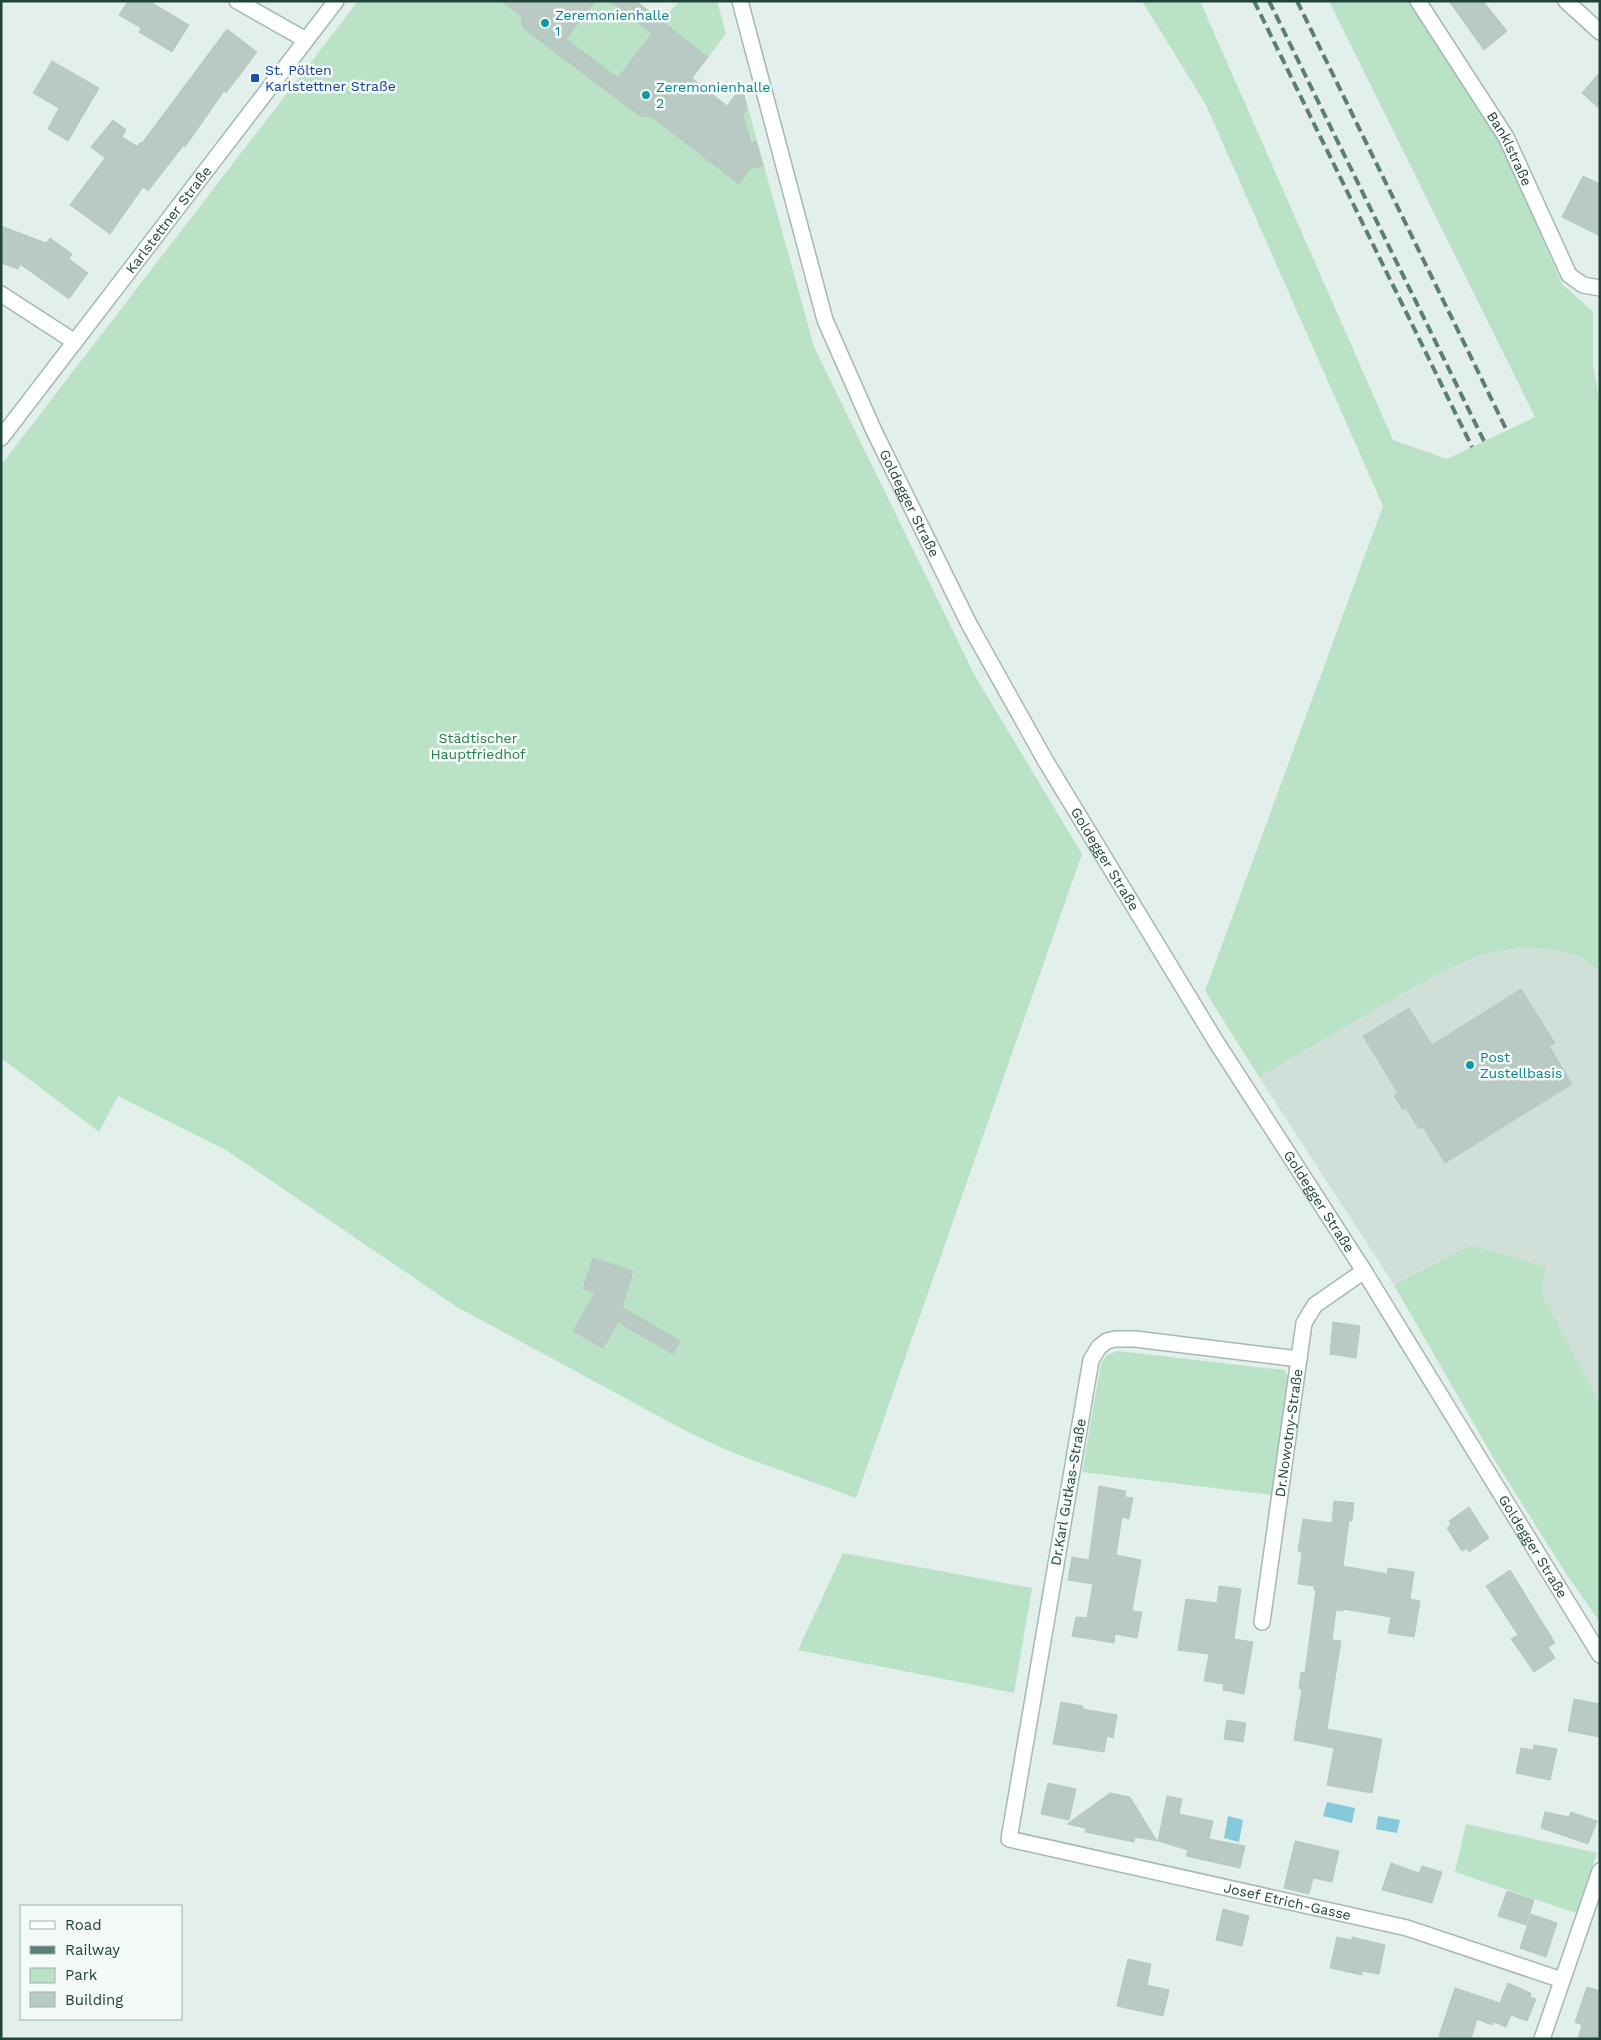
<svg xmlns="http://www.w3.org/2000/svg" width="1601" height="2040" font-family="'Work Sans',sans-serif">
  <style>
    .built { fill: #d1dfd9 }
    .green { fill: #bae2c6 }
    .water { fill: #85c9da }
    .building { fill: #b8cac3; stroke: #b5c9c2 }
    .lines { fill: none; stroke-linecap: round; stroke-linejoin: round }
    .minor-casing { stroke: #a5b8b2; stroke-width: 18 }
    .tertiary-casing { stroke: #a5b8b2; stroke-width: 18 }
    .secondary-casing { stroke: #a0bcb3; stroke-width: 18 }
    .minor { stroke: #fff; stroke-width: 15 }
    .tertiary { stroke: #fff; stroke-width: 15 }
    .secondary { stroke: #fff; stroke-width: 15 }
    .rail { stroke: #5b7e76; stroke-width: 4; stroke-dasharray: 10 5; stroke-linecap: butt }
    .culture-dot { fill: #0f9aa8; stroke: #f4faf8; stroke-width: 2 }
    .transit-dot { fill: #1a4fb4; stroke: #f4faf8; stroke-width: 2 }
    .labels { text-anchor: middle; stroke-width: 5; stroke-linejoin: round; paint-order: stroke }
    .culture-label { font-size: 14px; fill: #0d838f; stroke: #f4faf8; text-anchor: start }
    .transit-label { font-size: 14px; fill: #164399; stroke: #f4faf8; text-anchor: start }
    .street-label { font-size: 14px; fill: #20433b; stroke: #f4faf8 }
    .park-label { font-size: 14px; fill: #257f4c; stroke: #f4faf8 }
  </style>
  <rect width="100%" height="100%" fill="#e3efea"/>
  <!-- built -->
  <path class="built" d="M 1523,947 L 1556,950 L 1582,957 L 1600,973 L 1600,1404 L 1541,1292 L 1470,1245 L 1394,1285 L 1259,1077 L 1435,975 L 1480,955 Z"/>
  <!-- green -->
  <path class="green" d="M 358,1 L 636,1 L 662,21 L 679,1 L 717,1 L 726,34 L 692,78 L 727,106 L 742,86 L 814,347 L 975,676 L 1082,854 L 856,1498 L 731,1452 L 686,1431 L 457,1307 L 226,1150 L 118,1096 L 99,1132 L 1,1058 L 1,465 Z
    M 1142,1 L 1200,1 L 1393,440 L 1447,459 L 1535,417 L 1329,1 L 1409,1 L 1457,70 L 1499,138 L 1562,284 L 1593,312 L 1593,364 L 1600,404 L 1600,973 L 1582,957 L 1556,950 L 1523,947 L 1480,955 L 1435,975 L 1259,1077 L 1205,991 L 1383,506 L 1206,105 Z
    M 1470,1245 L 1546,1267 L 1541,1292 L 1600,1404 L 1600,1622 L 1567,1575 L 1497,1464 L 1394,1285 Z
    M 1118,1351 L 1284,1370 L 1288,1376 L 1272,1495 L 1082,1472 L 1101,1363 L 1107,1355 Z
    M 843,1553 L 1032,1588 L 1014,1693 L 798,1650 Z
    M 1466,1824 L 1597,1853 L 1576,1913 L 1455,1872 Z"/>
  <!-- water -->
  <path class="water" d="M 1327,1802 L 1355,1808 L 1352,1823 L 1323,1816 Z
    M 1228,1816 L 1243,1820 L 1239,1842 L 1224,1838 Z
    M 1378,1816 L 1400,1820 L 1397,1833 L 1376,1829 Z"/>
  <!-- building -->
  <path class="building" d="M 128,1 L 149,1 L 189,25 L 172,52 L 139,32 L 141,28 L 119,15 Z
    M 501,1 L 595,1 L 566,39 L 618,78 L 652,33 L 610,1 L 636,1 L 708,57 L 692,78 L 727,106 L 742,86 L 747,109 L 743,115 L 751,143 L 756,141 L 763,166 L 751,168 L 739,184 L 652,117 L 640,116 L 523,28 L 521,16 Z
    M 1449,1 L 1483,1 L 1507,31 L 1484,50 Z
    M 227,29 L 257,52 L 226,93 L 224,91 L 185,147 L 183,146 L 148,191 L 143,187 L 110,234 L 70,205 L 105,158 L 91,147 L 113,120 L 126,130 L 122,137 L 137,146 L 141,142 L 142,143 Z
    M 52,61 L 99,88 L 68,141 L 48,129 L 59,108 L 33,93 Z
    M 1600,72 L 1600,109 L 1582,93 Z
    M 1583,176 L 1600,184 L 1600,236 L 1562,217 Z
    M 1,226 L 46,243 L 50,238 L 72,254 L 69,259 L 88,273 L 69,299 L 20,264 L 18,269 L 1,263 Z
    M 1521,989 L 1555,1043 L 1549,1046 L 1572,1084 L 1445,1163 L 1423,1127 L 1419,1129 L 1406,1108 L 1403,1110 L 1394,1096 L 1398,1093 L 1363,1036 L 1409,1008 L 1432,1045 Z
    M 593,1258 L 633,1271 L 622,1307 L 680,1341 L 673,1354 L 618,1322 L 603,1348 L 573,1331 L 595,1293 L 583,1289 Z
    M 1333,1322 L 1360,1326 L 1356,1358 L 1330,1354 Z
    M 1099,1486 L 1126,1491 L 1125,1497 L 1133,1498 L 1129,1519 L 1122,1517 L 1116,1555 L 1141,1560 L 1132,1611 L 1142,1612 L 1137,1638 L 1115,1634 L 1114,1643 L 1072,1636 L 1076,1617 L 1087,1618 L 1093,1584 L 1068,1580 L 1072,1557 L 1089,1560 Z
    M 1334,1501 L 1354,1503 L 1352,1521 L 1349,1521 L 1343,1566 L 1387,1574 L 1388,1568 L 1414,1572 L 1410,1599 L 1420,1601 L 1414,1637 L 1388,1633 L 1391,1617 L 1343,1609 L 1343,1611 L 1336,1610 L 1332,1640 L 1341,1641 L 1327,1729 L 1382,1739 L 1372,1793 L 1327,1785 L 1334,1748 L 1294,1740 L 1302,1689 L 1299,1689 L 1301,1672 L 1305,1673 L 1316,1590 L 1314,1590 L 1314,1586 L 1298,1584 L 1302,1552 L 1298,1551 L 1303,1519 L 1332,1523 Z
    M 1469,1507 L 1489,1538 L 1469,1552 L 1467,1548 L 1462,1551 L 1447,1528 L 1451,1525 L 1449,1521 Z
    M 1510,1570 L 1555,1643 L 1548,1647 L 1555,1658 L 1534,1672 L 1511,1639 L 1518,1635 L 1486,1586 Z
    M 1219,1586 L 1241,1589 L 1234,1639 L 1253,1642 L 1244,1694 L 1223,1690 L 1224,1684 L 1204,1681 L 1209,1654 L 1178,1650 L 1186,1599 L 1217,1603 Z
    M 1574,1699 L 1600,1704 L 1600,1737 L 1568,1731 Z
    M 1061,1702 L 1083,1706 L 1083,1709 L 1117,1715 L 1113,1738 L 1107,1736 L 1104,1752 L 1053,1744 Z
    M 1227,1720 L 1246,1723 L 1243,1742 L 1224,1739 Z
    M 1534,1745 L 1557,1749 L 1550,1780 L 1516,1773 L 1521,1748 L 1533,1750 Z
    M 1048,1783 L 1076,1789 L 1069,1820 L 1041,1814 Z
    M 1110,1793 L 1130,1797 L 1157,1841 L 1135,1837 L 1134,1842 L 1085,1832 L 1086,1828 L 1067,1824 Z
    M 1167,1796 L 1182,1799 L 1179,1814 L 1213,1821 L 1209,1839 L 1245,1846 L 1240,1868 L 1186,1856 L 1188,1850 L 1158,1841 Z
    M 1545,1812 L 1569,1817 L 1571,1812 L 1597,1821 L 1588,1844 L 1541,1828 Z
    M 1295,1841 L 1339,1851 L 1332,1882 L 1313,1878 L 1309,1894 L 1284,1888 Z
    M 1391,1863 L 1419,1873 L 1422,1866 L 1442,1872 L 1432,1903 L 1382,1890 Z
    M 1507,1891 L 1534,1900 L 1526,1925 L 1498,1916 Z
    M 1223,1909 L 1249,1916 L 1242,1946 L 1216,1940 Z
    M 1531,1914 L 1557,1923 L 1546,1957 L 1520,1948 Z
    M 1337,1937 L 1352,1940 L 1352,1937 L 1385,1945 L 1379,1974 L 1362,1971 L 1362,1975 L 1330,1968 Z
    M 1128,1959 L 1151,1964 L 1147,1985 L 1169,1990 L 1163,2016 L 1117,2006 Z
    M 1508,1983 L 1531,1993 L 1530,1997 L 1536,1999 L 1527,2021 L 1511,2015 L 1506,2027 L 1494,2022 L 1492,2025 L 1477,2019 L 1471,2039 L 1448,2039 L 1439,2036 L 1455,1988 L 1500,2003 Z
    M 1587,1987 L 1600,1991 L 1600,2039 L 1578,2039 L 1582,2025 L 1575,2022 Z"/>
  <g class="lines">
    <!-- minor casing -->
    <g class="minor-casing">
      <g id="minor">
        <path d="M 237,1 L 306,40"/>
        <path id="s1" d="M 1418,1 L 1506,137 L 1569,275 L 1583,285 L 1600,288"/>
        <path d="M 1566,1 L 1600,32"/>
        <path d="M 1,294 L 75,342"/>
        <path id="s2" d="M 1299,1359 L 1135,1339 L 1115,1339 L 1107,1341 L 1099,1347 L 1091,1360 L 1009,1839 L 1407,1928 L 1562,1980"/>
        <path id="s3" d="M 1262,1622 L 1304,1323 L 1315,1305 L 1364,1271"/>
        <path d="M 1542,2039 L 1600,1871"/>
      </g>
    </g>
    <!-- tertiary casing -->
    <g class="tertiary-casing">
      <g id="tertiary">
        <path id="s4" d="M 740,1 L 825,320 L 874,431 L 969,624 L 1045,760 L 1215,1040 L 1364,1271 L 1600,1655"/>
      </g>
    </g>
    <!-- secondary casing -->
    <g class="secondary-casing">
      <g id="secondary">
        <path id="s5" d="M 1,438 L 336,1"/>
      </g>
    </g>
    <!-- minor -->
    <use href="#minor" class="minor"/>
    <!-- tertiary -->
    <use href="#tertiary" class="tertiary"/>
    <!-- secondary -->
    <use href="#secondary" class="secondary"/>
    <!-- rail -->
    <path class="rail" d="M 1254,1 L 1472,447
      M 1269,1 L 1484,441
      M 1297,1 L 1507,431"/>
  </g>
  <!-- markers -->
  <g class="culture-dot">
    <circle cx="545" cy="23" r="5"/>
    <circle cx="646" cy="95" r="5"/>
    <circle cx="1470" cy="1065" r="5"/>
  </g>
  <rect class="transit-dot" x="250" y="73" width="10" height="10" rx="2.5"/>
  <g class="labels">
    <!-- culture labels -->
    <g class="culture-label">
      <text x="555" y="20">Zeremonienhalle<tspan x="555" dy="16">1</tspan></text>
      <text x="656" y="92">Zeremonienhalle<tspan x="656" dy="16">2</tspan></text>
      <text x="1480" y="1062">Post<tspan x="1480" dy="16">Zustellbasis</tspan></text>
    </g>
    <!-- transit labels -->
    <g class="transit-label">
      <text x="265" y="75">St. Pölten<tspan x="265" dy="16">Karlstettner Straße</tspan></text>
    </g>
    <!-- street labels -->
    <g class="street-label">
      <text dy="5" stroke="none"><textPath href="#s1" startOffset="174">Banklstraße</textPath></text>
      <text dy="5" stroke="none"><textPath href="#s5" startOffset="275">Karlstettner Straße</textPath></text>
      <text dy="5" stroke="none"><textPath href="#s4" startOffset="532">Goldegger Straße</textPath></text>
      <text dy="5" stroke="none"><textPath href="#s4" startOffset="938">Goldegger Straße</textPath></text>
      <text dy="5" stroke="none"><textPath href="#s4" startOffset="1342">Goldegger Straße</textPath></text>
      <text dy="5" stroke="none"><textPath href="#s3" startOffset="191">Dr.Nowotny-Straße</textPath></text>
      <text transform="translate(1068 1492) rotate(-80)" y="5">Dr.Karl Gutkas-Straße</text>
      <text dy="5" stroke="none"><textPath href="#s4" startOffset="1748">Goldegger Straße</textPath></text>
      <text dy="5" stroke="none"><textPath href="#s2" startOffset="990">Josef Etrich-Gasse</textPath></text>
    </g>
    <!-- park labels -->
    <g class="park-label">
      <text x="478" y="743">Städtischer<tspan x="478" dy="16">Hauptfriedhof</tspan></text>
    </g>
  </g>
  <!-- border -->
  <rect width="1601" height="2040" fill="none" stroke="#20433b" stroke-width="5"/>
  <!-- legend -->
  <rect x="20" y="1905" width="162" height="115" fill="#f4faf8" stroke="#9fb1ac"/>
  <rect x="30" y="1921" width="25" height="8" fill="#ffffff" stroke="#9fb1ac"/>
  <text x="65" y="1930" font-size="15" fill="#20433b">Road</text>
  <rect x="30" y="1946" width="25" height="8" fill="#5b7e76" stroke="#9fb1ac"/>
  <text x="65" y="1955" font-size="15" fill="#20433b">Railway</text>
  <rect x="30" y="1968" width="25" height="15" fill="#bae2c6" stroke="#9fb1ac"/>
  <text x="65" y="1980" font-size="15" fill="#20433b">Park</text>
  <rect x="30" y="1992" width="25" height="15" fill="#b8cac3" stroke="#9fb1ac"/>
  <text x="65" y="2005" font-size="15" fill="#20433b">Building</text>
</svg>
